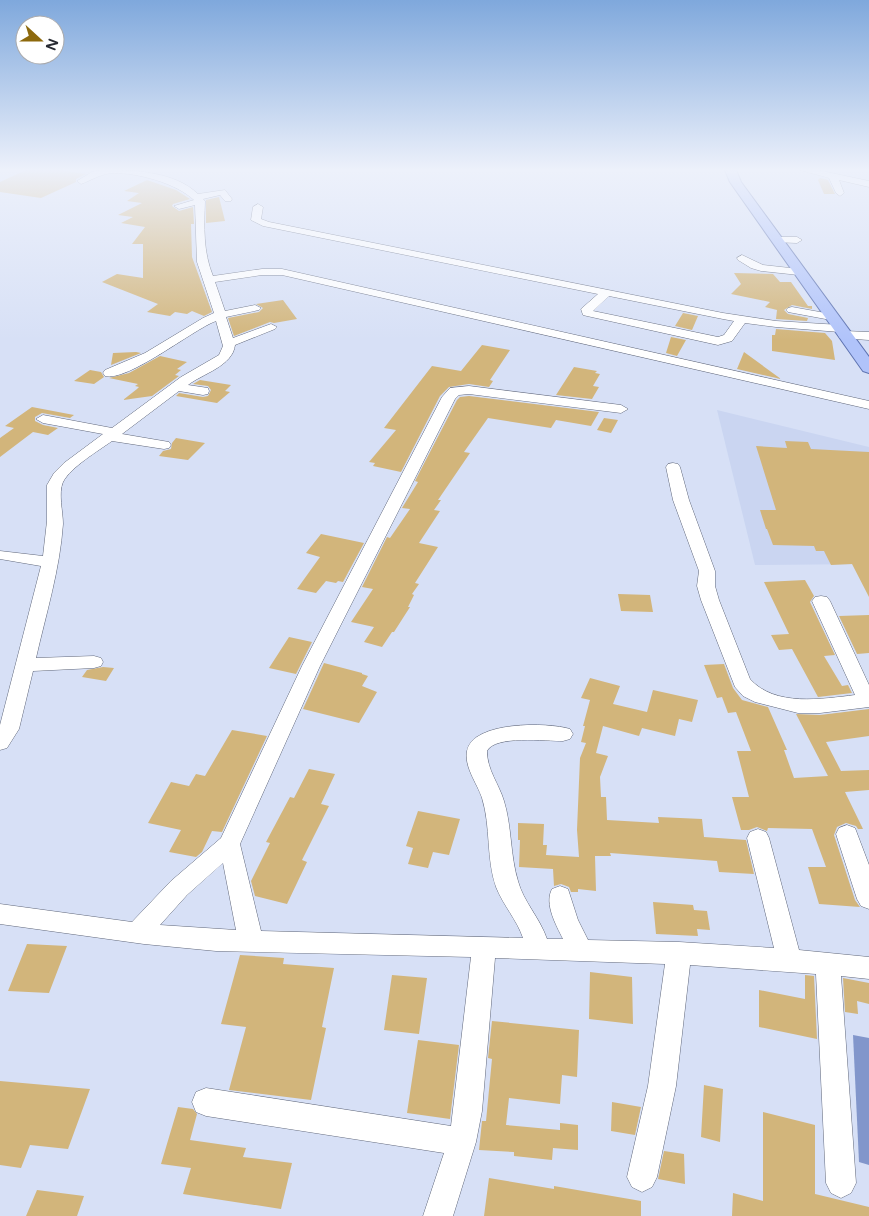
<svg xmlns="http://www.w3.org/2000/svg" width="869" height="1216" font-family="'Varela Round',sans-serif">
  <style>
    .built { fill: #cad5f1 }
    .water { fill: #8296cb }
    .building { fill: #d2b57b }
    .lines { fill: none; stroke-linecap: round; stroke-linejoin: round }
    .minor-casing { stroke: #61687b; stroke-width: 1 }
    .major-casing { stroke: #5e73b1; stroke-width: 2 }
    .minor { fill: #fff; fill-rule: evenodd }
    .major { fill: #b0c3fa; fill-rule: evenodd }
  </style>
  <rect width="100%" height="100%" fill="#d7e0f6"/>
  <!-- built -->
  <path class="built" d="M 717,410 L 869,447 L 869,564 L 755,565 Z"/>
  <!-- water -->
  <path class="water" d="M 853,1035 L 869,1038 L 869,1165 L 859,1162 Z"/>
  <!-- building -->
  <path class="building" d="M 26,170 L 60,170 L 86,174 L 76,179 L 76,182 L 41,198 L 0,192 L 0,182 Z
    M 820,178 L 828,180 L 835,194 L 824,194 L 818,180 Z
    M 147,180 L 176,190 L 190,199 L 173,204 L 172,206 L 179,211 L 193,207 L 194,224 L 191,224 L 192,257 L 212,312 L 204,316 L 192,311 L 187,314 L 175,312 L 170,316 L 147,312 L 158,304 L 102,282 L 117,274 L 143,278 L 143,244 L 132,244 L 145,227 L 121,223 L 133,217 L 118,215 L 142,203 L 127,201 L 139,193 L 124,191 Z
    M 219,197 L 225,221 L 206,223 L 206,200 Z
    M 734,273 L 773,274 L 780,282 L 791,282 L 808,306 L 812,306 L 812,309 L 792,305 L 784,310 L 788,314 L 808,318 L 807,321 L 776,319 L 777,310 L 765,307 L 770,302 L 731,294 L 741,284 Z
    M 283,300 L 297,319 L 274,323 L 270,322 L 234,336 L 228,318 L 259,312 L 263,308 L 256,304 Z
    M 683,313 L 698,316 L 692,330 L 675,326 Z
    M 776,329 L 825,333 L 832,341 L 835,360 L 772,351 L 772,335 L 775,335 Z
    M 671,337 L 686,340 L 677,356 L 666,353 Z
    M 482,345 L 510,350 L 490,380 L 493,381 L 489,387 L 469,384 L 449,387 L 440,396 L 401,472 L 373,466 L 375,463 L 369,462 L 396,430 L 384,428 L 432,366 L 461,371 Z
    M 136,352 L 141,353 L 111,365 L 113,353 Z
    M 744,352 L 781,379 L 737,369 Z
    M 160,356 L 187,362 L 177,369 L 181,370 L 175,375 L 179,376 L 152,396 L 123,400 L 137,389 L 139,387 L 135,386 L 138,384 L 109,378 L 129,373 Z
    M 574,367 L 597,371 L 595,373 L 600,374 L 593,386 L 599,387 L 592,399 L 556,395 Z
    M 90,370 L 101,372 L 104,377 L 94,384 L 74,381 Z
    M 200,380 L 231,385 L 225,391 L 230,392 L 217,403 L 176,396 L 179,393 L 203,397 L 208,396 L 211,390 L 208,386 L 193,384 Z
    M 469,396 L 599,412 L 591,426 L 556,420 L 551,428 L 488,418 L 464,452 L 470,453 L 438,500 L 441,500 L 434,510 L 440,511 L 419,543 L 438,547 L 415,583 L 419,584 L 412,594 L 414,595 L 408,607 L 410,607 L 394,632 L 392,632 L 382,647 L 364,642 L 374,627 L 351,622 L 373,589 L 362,587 L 387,537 L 390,538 L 410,509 L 402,508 L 418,482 L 415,481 L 457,400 L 460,397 Z
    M 32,407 L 74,415 L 70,418 L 42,413 L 35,417 L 35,421 L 43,425 L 58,428 L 48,435 L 33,432 L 0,457 L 0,438 L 14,428 L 5,426 Z
    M 604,418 L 618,420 L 611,433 L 597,430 Z
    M 176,438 L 205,443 L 188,460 L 159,456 L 163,451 L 171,449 L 172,443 Z
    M 785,441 L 808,442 L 811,449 L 869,452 L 869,597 L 852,564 L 831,565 L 824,551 L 816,551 L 814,546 L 773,545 L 767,529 L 766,529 L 760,510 L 776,510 L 756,446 L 787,448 Z
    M 321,534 L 364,543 L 343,582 L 338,581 L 336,583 L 326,581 L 316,593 L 297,589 L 320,557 L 306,553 Z
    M 805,580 L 814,596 L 810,602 L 835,655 L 824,656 L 842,686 L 848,685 L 852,693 L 818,697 L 792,649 L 779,650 L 771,635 L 789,634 L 764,582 Z
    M 618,594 L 650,595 L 653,612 L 621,611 Z
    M 869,615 L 869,653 L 857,654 L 839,616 Z
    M 289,637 L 312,642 L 296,674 L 269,668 Z
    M 324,663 L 362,673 L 362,674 L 368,676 L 362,686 L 377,692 L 359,723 L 303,709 Z
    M 724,664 L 733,688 L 742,700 L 768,707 L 787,750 L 784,750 L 794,778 L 828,776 L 796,714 L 820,715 L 869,709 L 869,736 L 826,742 L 841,771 L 869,770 L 869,790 L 845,792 L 863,829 L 858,829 L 856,826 L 846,823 L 837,827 L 834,835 L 855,900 L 860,907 L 819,904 L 808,867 L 826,867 L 812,829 L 768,828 L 767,831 L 757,827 L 749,830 L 741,830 L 732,797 L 749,797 L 737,751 L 751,751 L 736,712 L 728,713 L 722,697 L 717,698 L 704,665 Z
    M 103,667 L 114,668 L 106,681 L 82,677 L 87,670 Z
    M 590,678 L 620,686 L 613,704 L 647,712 L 653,690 L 698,700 L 692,722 L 679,719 L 675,736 L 642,728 L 639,736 L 603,726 L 596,753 L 608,756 L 600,777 L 601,797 L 606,797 L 607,820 L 659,823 L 658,817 L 702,819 L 704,837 L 746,840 L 754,874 L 719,872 L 717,861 L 610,853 L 611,856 L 595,856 L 596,891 L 578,889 L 578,892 L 571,892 L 569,887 L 561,884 L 554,886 L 553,869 L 519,867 L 520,840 L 518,840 L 518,823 L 544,824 L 543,845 L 547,845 L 546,855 L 579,857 L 577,830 L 580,758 L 586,743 L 581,742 L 585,726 L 583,726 L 590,700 L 581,698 Z
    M 232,730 L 267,736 L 222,832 L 212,831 L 202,852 L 196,857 L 169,852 L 181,830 L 148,823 L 171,782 L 189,786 L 196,774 L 205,776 Z
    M 309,769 L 335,774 L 321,804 L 329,806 L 302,860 L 307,862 L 287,904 L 255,896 L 251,881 L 270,843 L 266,842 L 290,797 L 294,798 Z
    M 418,811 L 460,819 L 449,855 L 433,852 L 428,868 L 408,864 L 413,848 L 406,846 Z
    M 653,902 L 693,905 L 694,910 L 707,911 L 710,930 L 697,929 L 698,936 L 656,934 Z
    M 27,944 L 67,946 L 49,993 L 8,991 Z
    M 240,955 L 284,958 L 283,964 L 334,968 L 322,1027 L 326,1028 L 311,1100 L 229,1090 L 246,1027 L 221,1024 Z
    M 590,972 L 632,977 L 633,1024 L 589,1019 Z
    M 392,975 L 427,978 L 419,1034 L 384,1030 Z
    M 805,975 L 814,976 L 817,1039 L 759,1027 L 759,990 L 805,999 Z
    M 843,978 L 869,983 L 869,1004 L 857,1001 L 858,1014 L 845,1012 Z
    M 492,1021 L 579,1030 L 577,1077 L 562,1075 L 560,1104 L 509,1098 L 506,1125 L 560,1130 L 560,1123 L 578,1125 L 578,1150 L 553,1148 L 552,1160 L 514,1156 L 514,1152 L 479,1150 L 482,1121 L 486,1121 L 492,1059 L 488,1058 Z
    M 418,1040 L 459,1045 L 450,1119 L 407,1113 Z
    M 0,1081 L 90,1089 L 68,1149 L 30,1145 L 21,1168 L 0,1165 Z
    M 704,1085 L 723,1089 L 720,1142 L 701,1137 Z
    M 612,1102 L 641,1107 L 635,1135 L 611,1131 Z
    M 178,1107 L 193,1109 L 197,1114 L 190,1140 L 246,1148 L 243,1157 L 292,1163 L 281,1209 L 183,1194 L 191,1168 L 161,1164 Z
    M 763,1112 L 815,1125 L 815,1194 L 869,1207 L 869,1216 L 732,1216 L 733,1193 L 763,1201 Z
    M 664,1151 L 684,1154 L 685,1184 L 658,1179 Z
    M 489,1178 L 554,1189 L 554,1186 L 641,1201 L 641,1216 L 484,1216 Z
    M 37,1190 L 84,1196 L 77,1216 L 26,1216 Z"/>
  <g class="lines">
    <!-- minor casing -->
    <g class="minor-casing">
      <path id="minor" d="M 102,170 C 133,170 174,171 198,194 L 225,190 L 232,199 L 231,201 L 225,201 L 220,195 L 203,199 L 205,201 C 204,226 203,252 213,276 L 262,269 L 282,269 L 869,401 L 869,409 L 282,275 L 262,275 L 215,282 L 225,311 L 255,305 L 261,308 L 259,310 L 226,317 L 233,338 L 271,324 L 277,327 L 275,329 L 235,345 C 233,366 202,374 188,385 L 208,388 L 209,391 L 208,394 L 203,395 L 179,391 L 122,434 L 169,442 L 171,445 L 169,448 L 164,449 L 112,441 C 98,451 71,467 63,482 C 58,493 63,512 63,524 C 60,569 46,614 36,658 L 94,656 L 101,658 L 103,662 L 101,666 L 94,668 L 33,671 L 19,729 L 7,748 L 0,750 L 0,725 L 41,566 L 0,559 L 0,551 L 43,556 L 47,521 L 47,485 L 54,473 L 64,463 L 103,434 L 43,423 L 36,419 L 43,415 L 112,428 L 181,377 L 219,355 L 223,346 L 216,321 C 192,330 128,382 105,376 L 103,373 L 105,370 L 145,353 L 203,318 L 214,313 L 197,262 L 195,205 L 179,209 L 174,206 L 194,200 C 176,183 138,173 114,173 C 102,173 92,180 81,184 L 77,181 L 92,172 Z
        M 800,170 L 817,170 L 869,181 L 869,187 L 839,180 L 844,193 L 840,196 L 836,193 L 829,178 Z
        M 258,204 L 263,207 L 261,219 L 269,222 L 723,313 L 776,321 L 840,325 L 844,327 L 846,329 L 844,331 L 869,332 L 869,340 L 840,338 L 838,335 L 840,332 L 776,327 L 745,323 L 732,341 L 718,345 L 587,316 L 583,315 L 581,309 L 598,294 L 263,226 L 251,220 L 253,207 ZM 609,296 L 723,319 L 734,321 L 724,335 L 718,337 L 593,311 Z
        M 777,237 L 797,237 L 802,240 L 797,243 L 774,242 L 772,240 Z
        M 742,255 L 763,265 L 799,269 L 804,272 L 799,275 L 761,271 L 751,268 L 738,260 L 737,258 Z
        M 792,307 L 831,314 L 837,317 L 831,320 L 788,312 L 786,310 L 788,308 Z
        M 469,386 L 621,405 L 628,409 L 621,413 L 469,394 L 459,395 L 455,399 L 320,666 L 240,844 L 261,931 L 523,938 C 517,920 503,905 496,887 C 486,859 491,827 482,798 C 477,783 464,767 467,751 C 472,721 548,722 570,729 L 573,734 L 570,739 L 563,741 C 546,741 495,735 487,751 C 487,770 499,784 504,801 C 512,827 510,855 518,881 C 523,901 540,918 547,939 L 563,939 C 556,925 544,904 552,889 L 560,886 L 568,889 L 578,920 L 588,940 L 679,942 L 774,948 L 747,838 L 750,832 L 758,829 L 766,832 L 769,838 L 799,950 L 869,957 L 869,979 L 841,976 L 856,1183 L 851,1193 L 841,1198 L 831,1193 L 826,1183 L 816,974 L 690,965 L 676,1086 L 657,1177 L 652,1187 L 642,1192 L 632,1187 L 627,1177 L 648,1086 L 665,964 L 495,958 L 482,1111 L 476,1142 L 453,1216 L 423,1216 L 444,1153 L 206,1116 L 196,1112 L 192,1102 L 196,1092 L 206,1088 L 451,1126 L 471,957 L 216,951 L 144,944 L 0,924 L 0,904 L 132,922 L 171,881 L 221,838 L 302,666 L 442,397 L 450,388 ZM 223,863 L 236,930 L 160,925 L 187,895 Z
        M 673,463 L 678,464 L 680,467 L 689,500 L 715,571 L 715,586 L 719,600 L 750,679 C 775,707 822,699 855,695 L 812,601 L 815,597 L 821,596 L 827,597 L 830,601 L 869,685 L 869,707 L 820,713 L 798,713 L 755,702 L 743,696 L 735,687 L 701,600 L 697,586 L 699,571 L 673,500 L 666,467 L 668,464 Z
        M 847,825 L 855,828 L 869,865 L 869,909 L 861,906 L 857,899 L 836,834 L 839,828 Z"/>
    </g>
    <!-- major casing -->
    <g class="major-casing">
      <path id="major" d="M 725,170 L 736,170 L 741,182 L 869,357 L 869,373 L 863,371 L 730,182 Z"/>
    </g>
    <!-- minor -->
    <use href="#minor" class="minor"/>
    <!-- major -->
    <use href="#major" class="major"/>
  </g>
  <!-- sky -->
  <linearGradient id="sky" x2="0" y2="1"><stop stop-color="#7fa8dc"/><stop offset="0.5" stop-color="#edf1fb"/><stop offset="1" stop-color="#edf1fb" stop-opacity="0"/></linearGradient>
  <rect width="869" height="340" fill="url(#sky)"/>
  <!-- north arrow -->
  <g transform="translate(40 40) rotate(111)"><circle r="24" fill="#ffffff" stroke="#a9aaad"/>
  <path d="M0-4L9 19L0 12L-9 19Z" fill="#8d690c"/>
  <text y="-8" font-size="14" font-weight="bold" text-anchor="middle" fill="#272a32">N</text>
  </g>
</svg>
